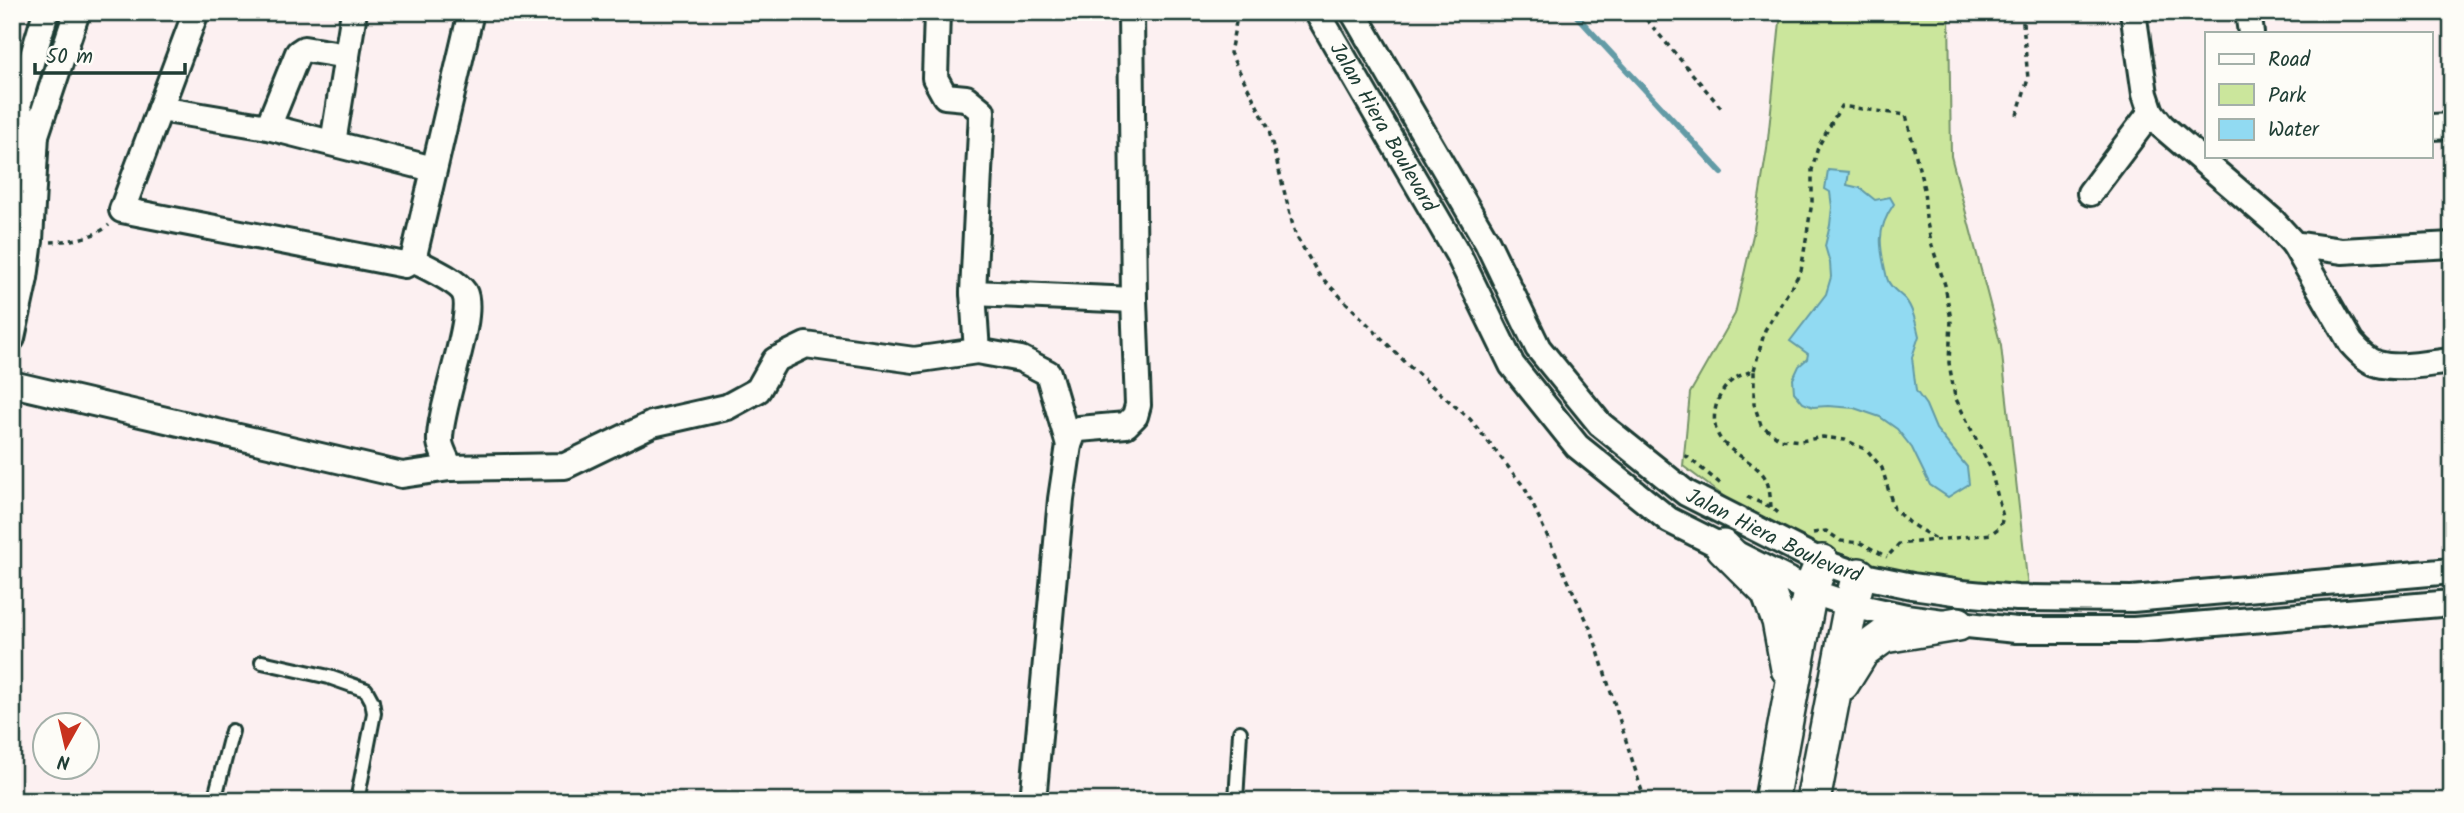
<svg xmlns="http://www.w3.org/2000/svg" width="2464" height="813" font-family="Kalam,sans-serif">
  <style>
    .green { fill: #cbe69c; stroke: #759268; stroke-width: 2 }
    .water { fill: #91daf2; stroke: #639ba6; stroke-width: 2 }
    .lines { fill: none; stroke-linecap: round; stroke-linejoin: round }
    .stream { stroke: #639ba6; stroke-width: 6 }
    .service-casing { stroke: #1f3d34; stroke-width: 18 }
    .minor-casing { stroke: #1f3d34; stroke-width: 30 }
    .secondary-casing { stroke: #1f3d34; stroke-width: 38 }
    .path { stroke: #1f3d34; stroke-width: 3.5; stroke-dasharray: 5 5; stroke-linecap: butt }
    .service { stroke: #fdfcf7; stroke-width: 12 }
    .minor { stroke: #fdfcf7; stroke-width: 24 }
    .secondary { stroke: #fdfcf7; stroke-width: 33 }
    .labels { text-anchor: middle; stroke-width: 6; stroke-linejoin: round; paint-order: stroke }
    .street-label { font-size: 21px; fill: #1f3d34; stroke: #fdfcf7 }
  </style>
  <rect width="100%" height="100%" fill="#fcf0f1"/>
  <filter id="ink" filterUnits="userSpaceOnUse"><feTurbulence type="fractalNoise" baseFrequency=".0143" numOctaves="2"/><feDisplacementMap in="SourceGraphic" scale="14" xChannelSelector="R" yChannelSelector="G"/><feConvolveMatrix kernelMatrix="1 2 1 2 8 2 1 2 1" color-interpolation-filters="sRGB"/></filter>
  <g filter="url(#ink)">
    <!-- green -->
    <path class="green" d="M 1781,12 L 1949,12 L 1951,156 L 2001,346 L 2028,588 L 1940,584 L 1860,561 L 1802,539 L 1730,501 L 1683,466 L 1690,393 L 1735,314 L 1753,235 L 1767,149 Z"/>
    <!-- water -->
    <path class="water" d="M 1828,170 L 1849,172 L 1847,185 L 1860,188 L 1875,200 L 1890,197 L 1894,204 C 1875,231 1880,249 1887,278 C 1889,287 1899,293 1905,299 C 1913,308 1916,324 1919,336 L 1912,357 L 1916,391 L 1926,405 L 1936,429 L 1967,467 L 1969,484 L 1948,497 L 1930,485 L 1912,448 L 1897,429 L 1880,417 L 1854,408 L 1828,406 L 1813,407 L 1803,403 L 1794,392 L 1793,379 L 1799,366 L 1807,359 L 1808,354 L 1790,341 L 1826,294 L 1831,277 L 1830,263 L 1825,246 L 1830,225 L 1832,207 L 1830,192 L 1825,189 Z"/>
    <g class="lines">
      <!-- stream -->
      <path class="stream" d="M 1573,12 L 1722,173"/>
      <!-- service casing -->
      <g class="service-casing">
        <path id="service" d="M 262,662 L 329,677 L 366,690 L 372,701 L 374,713 L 357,801
          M 214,801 L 232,731
          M 1236,801 L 1240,732"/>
      </g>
      <!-- minor casing -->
      <g class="minor-casing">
        <g id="minor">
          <path d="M 196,12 L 122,210 L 405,265 L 413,260 L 471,12"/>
          <path d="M 937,12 L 935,78 L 945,96 L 966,98 L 982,111 L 973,293 L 977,351 L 1021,359 L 1048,373 L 1069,445"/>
          <path id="s1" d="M 1317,12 L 1459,256 L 1512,365 L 1577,446 L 1669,520 L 1810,591 L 1851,605 L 1906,617 L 1958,624 L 2016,630 L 2134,630 L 2452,603"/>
          <path id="s2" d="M 1353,12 L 1487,242 L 1538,348 L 1600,424 L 1686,493 L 1822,562 L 1859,575 L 1912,586 L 1962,593 L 2017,598 L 2132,599 L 2452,571"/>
          <path d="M 2133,12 L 2145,94 L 2151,112 L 2162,126 L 2273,221 L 2294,244 L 2342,251 L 2452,245"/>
          <path d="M 2248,12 L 2251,33"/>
          <path d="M 160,109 L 268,127 L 433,169"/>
          <path d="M 268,127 L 298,53 L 304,49 L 347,56"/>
          <path d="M 2431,127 L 2452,126"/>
          <path d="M 36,135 L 17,109 L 46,12"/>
          <path d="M 333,143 L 354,12"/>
          <path d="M 2090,193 L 2151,112"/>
          <path d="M 12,224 L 30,240 L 25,278 L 12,338"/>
          <path d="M 30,240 L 36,135 L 77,12"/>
          <path d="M 2294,244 L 2351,343 C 2358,351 2368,361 2378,364 C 2400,370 2429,363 2452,361"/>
          <path d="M 413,260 C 426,267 456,280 464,292 C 477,315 438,409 440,442 C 441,450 447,460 450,468"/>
          <path d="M 973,293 L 1134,300"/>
          <path d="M 12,384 L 402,475 L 450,468 L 565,466 L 652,424 L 727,407 L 758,390 L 775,360 L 806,345 L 914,360 L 977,351"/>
          <path d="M 1033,801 L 1061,499 L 1069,445 L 1074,432 L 1079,429 L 1126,425 L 1135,416 L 1138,405 L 1134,300 L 1131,12"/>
        </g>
      </g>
      <!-- secondary casing -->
      <g class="secondary-casing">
        <path id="secondary" d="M 1723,547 L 1768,592 L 1779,621 L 1788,669
          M 1842,684 L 1862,652 L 1884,636 L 1958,624
          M 1771,801 L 1810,591 L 1822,562
          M 1813,801 L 1851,605 L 1859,575"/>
      </g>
      <!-- path -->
      <path class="path" d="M 1238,12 L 1230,53 L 1268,127 L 1295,234 L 1319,275 L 1410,367 L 1470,419 L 1525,488 L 1592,632 L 1645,801
        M 1640,12 L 1723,110
        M 2017,115 L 2028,79 L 2022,12
        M 51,242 C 69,241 95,238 109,225
        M 1754,370 L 1765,330 L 1801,271 L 1812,202 L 1812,170 L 1818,147 L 1841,106 L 1906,115 L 1924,189 L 1926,218 L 1932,246 L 1945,285 L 1951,320 L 1949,363 L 1955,397 L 1990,467 L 2003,517 L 2000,527 L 1991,534 L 1899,544 L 1887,557
        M 1685,455 L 1722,485
        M 1747,497 L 1771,507 L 1781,515
        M 1771,507 C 1770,497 1770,485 1764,476 C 1755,463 1737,456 1726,445 C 1706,428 1714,393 1734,379 C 1740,375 1748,373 1754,370 L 1754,404 L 1761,425 L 1780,439 L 1801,441 L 1823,437 L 1845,440 L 1867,450 L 1882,468 L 1894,509 L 1909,523 L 1936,539
        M 1813,533 L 1826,531 L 1841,541 L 1861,543 L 1887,557"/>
      <!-- service -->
      <use href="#service" class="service"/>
      <!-- minor -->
      <use href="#minor" class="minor"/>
      <!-- secondary -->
      <use href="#secondary" class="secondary"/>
    </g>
  </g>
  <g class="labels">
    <!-- street labels -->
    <g class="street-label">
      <text dy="7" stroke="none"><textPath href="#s1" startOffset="133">Jalan Hiera Boulevard</textPath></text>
      <text dy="7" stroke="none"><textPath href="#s2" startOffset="690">Jalan Hiera Boulevard</textPath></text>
    </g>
  </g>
  <!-- margin -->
  <rect width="2464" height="813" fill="none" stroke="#fdfcf7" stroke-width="42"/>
  <rect x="21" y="21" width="2422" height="771" fill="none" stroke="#1f3d34" stroke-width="2.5" filter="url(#ink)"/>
  <!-- legend -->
  <rect x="2205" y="32" width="228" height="126" fill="#fdfcf7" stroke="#a4b0a9" stroke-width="2"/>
  <rect x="2219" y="54" width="35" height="10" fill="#fdfcf7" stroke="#a4b0a9" stroke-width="2"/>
  <text x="2268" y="66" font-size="21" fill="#1f3d34">Road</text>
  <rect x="2219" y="84" width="35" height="21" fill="#cbe69c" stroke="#a4b0a9" stroke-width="2"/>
  <text x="2268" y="102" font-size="21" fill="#1f3d34">Park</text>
  <rect x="2219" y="119" width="35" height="21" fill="#91daf2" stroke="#a4b0a9" stroke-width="2"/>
  <text x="2268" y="136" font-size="21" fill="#1f3d34">Water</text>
  <!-- north arrow -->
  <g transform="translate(66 746) rotate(188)"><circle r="33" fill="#fdfcf7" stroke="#a4b0a9" stroke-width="2"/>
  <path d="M0-5L12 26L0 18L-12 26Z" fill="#c8321e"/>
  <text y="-10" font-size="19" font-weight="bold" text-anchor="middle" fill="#1f3d34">N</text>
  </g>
  <!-- scale -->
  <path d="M35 63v10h150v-10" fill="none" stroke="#1f3d34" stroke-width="3.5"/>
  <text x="46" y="63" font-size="21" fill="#1f3d34" stroke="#fdfcf7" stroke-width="5" paint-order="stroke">50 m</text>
</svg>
